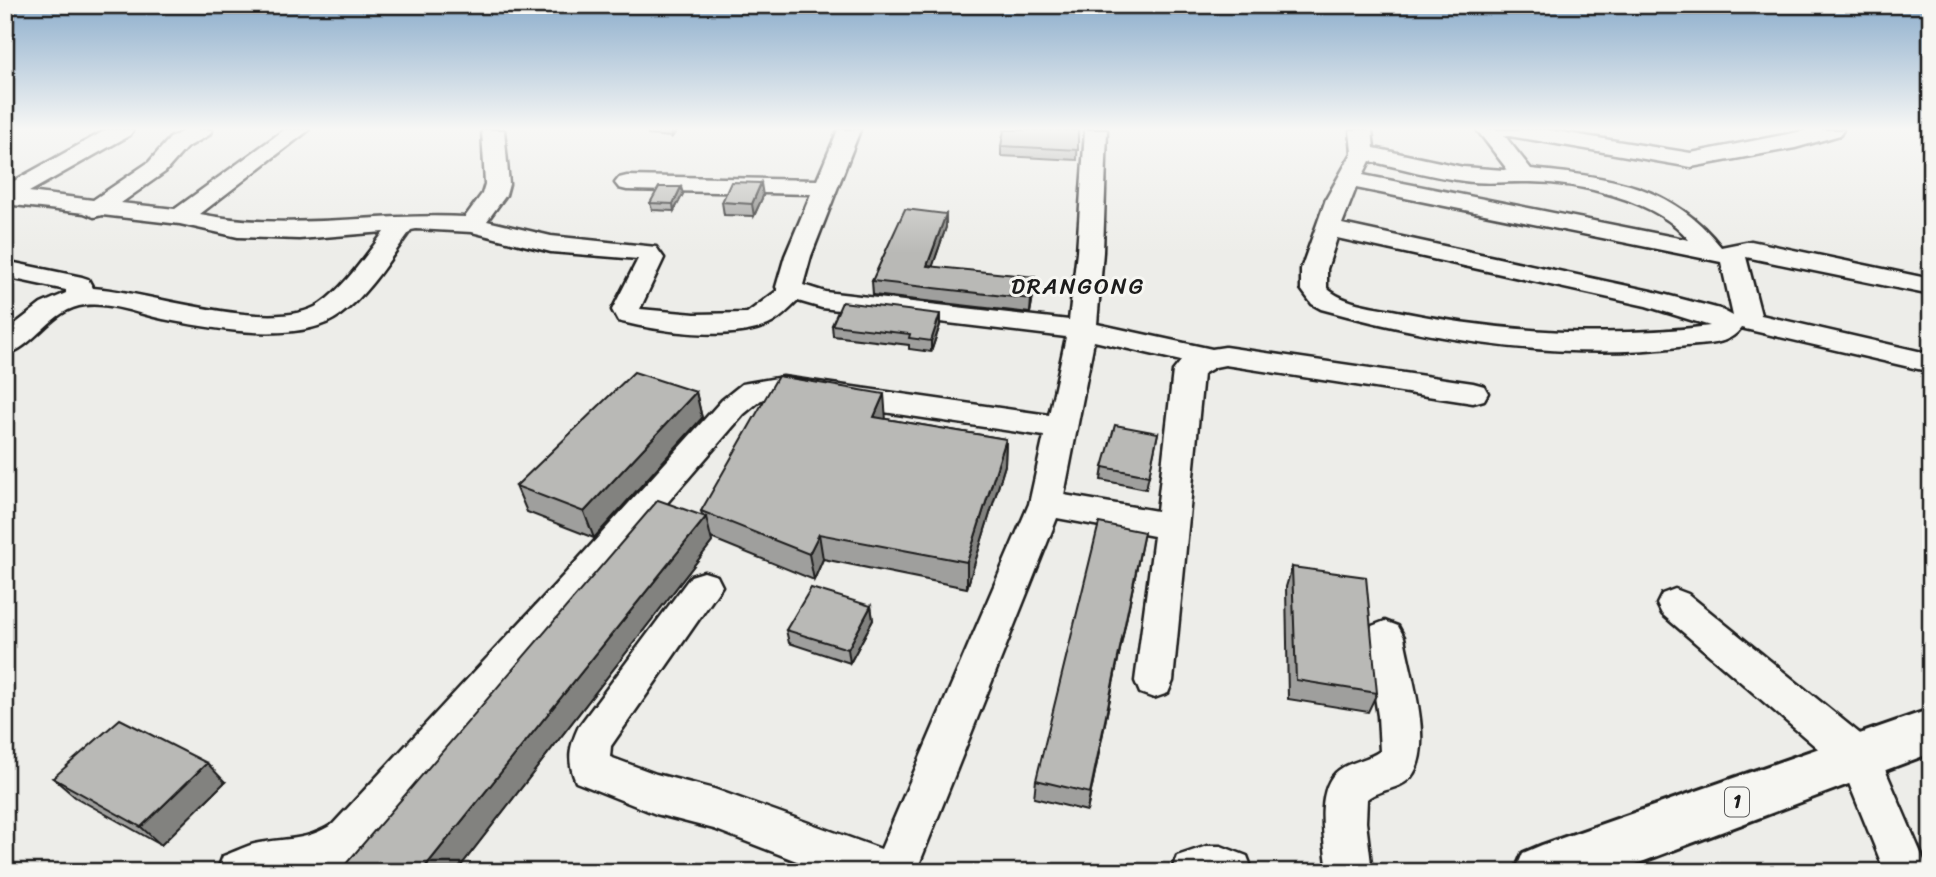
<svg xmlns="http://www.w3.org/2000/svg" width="1936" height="877" font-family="Sriracha,sans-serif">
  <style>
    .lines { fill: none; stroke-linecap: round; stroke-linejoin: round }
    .minor-casing { stroke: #1c1c1c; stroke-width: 5 }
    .highway-casing { stroke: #1c1c1c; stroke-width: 6 }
    .minor { fill: #f6f6f2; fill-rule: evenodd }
    .highway { fill: #f6f6f2; fill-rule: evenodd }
    .wall { fill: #9f9f9d; stroke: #1c1c1c; stroke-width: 2 }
    .shaded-wall { fill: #82827f; stroke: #1c1c1c; stroke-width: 2 }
    .building { fill: #b9b9b6; stroke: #1c1c1c; stroke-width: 2 }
    .labels { text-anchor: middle; stroke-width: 6; stroke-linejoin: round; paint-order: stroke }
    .shield { fill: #f6f6f2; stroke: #5d5d5c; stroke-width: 2 }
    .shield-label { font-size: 18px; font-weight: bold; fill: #1c1c1c }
    .quarter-label { font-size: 23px; letter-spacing: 2px; fill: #1c1c1c; stroke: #f6f6f2 }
  </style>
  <rect width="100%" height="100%" fill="#edede9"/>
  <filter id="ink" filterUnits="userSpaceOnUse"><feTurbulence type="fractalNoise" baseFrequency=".0143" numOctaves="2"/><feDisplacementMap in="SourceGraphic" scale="14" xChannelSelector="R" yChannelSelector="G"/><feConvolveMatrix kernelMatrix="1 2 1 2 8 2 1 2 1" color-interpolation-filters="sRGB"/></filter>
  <g filter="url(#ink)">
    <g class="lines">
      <!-- minor casing -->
      <g class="minor-casing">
        <path id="minor" d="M 106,130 L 133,130 L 130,135 L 29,192 L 93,200 L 149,162 L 170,138 L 185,130 L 212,130 L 209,135 L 186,148 L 165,172 L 121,203 L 175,209 L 284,130 L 309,130 L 200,214 C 288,232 376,212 465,217 L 482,194 L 485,184 L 482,130 L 504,130 L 509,184 L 506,195 L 487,221 L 551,236 L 656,247 L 664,258 L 640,309 L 695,314 L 747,313 L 778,290 L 776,287 L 785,256 L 811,194 L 627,190 L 619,188 L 615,183 L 619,178 L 627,176 L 817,180 L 838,130 L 860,130 L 811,256 L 803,285 L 825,292 L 1069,320 L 1077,252 L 1085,130 L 1107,130 L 1103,252 L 1097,324 L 1212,349 L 1225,347 L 1473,383 L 1484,386 L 1488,393 L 1484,400 L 1473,403 L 1225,365 L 1215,367 L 1203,374 L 1173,681 L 1168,693 L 1154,698 L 1140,693 L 1135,681 L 1154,536 L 1057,518 L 916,872 L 825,872 L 714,829 L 656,814 L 576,782 C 567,761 569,747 579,726 L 691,576 L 704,572 L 717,576 L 722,586 L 611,746 L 610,757 L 656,774 L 714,789 L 881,849 L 1029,504 L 1044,436 L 783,397 L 761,400 L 744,414 L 363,854 L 332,872 L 217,872 L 223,856 C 235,852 247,845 259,843 C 288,838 306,841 333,824 L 564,575 L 722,400 L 742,384 L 783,377 L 1049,415 L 1066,337 L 822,308 L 798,301 C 789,309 780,320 768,325 C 729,342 658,331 618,321 L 612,310 L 638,259 L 551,252 L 472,232 L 416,229 L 411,230 C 390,258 369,294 340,315 C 299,346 209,328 163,319 C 138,314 111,302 85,305 C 52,308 35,347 5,355 L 5,332 L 41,304 L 66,293 L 66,290 L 5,277 L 5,261 L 82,277 L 88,279 L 93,288 C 147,291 272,336 320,304 C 345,287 365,256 384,232 L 299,239 L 238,237 L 180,224 L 102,215 L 94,217 L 84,213 L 5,204 L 5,186 ZM 1094,341 L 1181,361 L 1173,371 L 1157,511 L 1064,495 Z
          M 1350,130 L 1372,130 L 1374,148 L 1463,167 L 1504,170 L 1507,169 L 1477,130 L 1548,130 L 1691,153 L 1809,130 L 1843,130 L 1840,135 L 1795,148 L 1691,167 L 1504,135 L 1531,169 C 1607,177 1671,183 1721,247 L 1751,241 L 1931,279 L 1931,295 L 1746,257 L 1761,315 L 1931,354 L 1931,372 L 1741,328 C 1729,345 1706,344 1687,346 C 1565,362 1439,342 1321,309 L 1312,304 L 1301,289 L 1301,269 L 1326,199 L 1352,153 ZM 1370,161 C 1401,168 1432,177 1464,181 C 1484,184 1503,182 1523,182 C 1573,181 1658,199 1689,240 L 1363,175 ZM 1356,188 L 1721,262 L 1733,316 L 1720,309 L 1651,291 L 1342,224 ZM 1337,238 L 1646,306 L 1710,326 C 1604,339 1497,332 1392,310 C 1372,306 1342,303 1327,288 L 1327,269 Z
          M 1675,589 L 1688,594 L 1875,746 L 1929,872 L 1885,872 L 1844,771 L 1662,614 L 1657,604 L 1662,594 Z
          M 1385,621 L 1398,626 L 1404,637 C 1410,673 1435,747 1411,777 C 1400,790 1379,789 1367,799 L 1366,822 L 1372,872 L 1328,872 C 1325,844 1313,789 1339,770 C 1351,761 1368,760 1380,751 L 1378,716 L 1366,637 L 1372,626 Z
          M 1207,846 L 1221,846 L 1247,856 L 1253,872 L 1171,872 L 1177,856 Z"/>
      </g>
      <!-- highway casing -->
      <g class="highway-casing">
        <path id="highway" d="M 1931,709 L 1931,753 L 1615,872 L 1515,872 L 1523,853 L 1542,845 Z"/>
      </g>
      <!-- minor -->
      <use href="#minor" class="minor"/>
      <!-- highway -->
      <use href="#highway" class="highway"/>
    </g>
    <!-- wall -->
    <path class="wall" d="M 647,130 L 677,130 L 672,137 L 648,135 Z
      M 1078,130 L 1077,160 L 1001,156 L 1001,146 Z
      M 683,194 L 674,211 L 652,210 L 650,203 Z
      M 763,196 L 754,216 L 724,215 L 722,202 Z
      M 946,214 L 946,227 L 932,267 L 1034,290 L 1030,313 L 873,295 L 872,281 Z
      M 940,314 L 940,325 L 931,352 L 909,349 L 909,345 L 833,336 L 832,325 Z
      M 696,392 L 702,418 L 594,538 L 527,512 L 516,486 Z
      M 886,419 L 1006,439 L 1005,465 L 967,588 L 823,559 L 814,580 L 711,538 L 712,542 L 456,872 L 339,872 L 702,515 L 701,511 Z
      M 1158,433 L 1146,489 L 1101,480 L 1103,467 Z
      M 1140,552 L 1087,811 L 1034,798 L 1036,780 Z
      M 1292,567 L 1377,693 L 1368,712 L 1288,699 L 1286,587 Z
      M 871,606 L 873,620 L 850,663 L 789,643 L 786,630 Z
      M 53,778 L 225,782 L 161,845 L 75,797 Z"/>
    <!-- shaded-wall -->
    <path class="shaded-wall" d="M 671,130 L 677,130 L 672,137 Z
      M 761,183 L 763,196 L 754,216 L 752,204 Z
      M 681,187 L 683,194 L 674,211 L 673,204 Z
      M 946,214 L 946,227 L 928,280 L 927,266 Z
      M 1035,277 L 1034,290 L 1030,313 L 1031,299 Z
      M 940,314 L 940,325 L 931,352 L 931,341 Z
      M 696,392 L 702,418 L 594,538 L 584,512 Z
      M 884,394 L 886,420 L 874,417 Z
      M 1006,439 L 1005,465 L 967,588 L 967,562 Z
      M 706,517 L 712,542 L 456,872 L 421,872 Z
      M 1144,532 L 1140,552 L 1087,811 L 1090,793 Z
      M 819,534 L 823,559 L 814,580 L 809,554 Z
      M 871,606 L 873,620 L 850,663 L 848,649 Z
      M 207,763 L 225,782 L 161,845 L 141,827 Z"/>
    <!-- building -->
    <path class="building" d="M 1004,130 L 1078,130 L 1078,150 L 1001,146 Z
      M 731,182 L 761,183 L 752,204 L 722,202 Z
      M 659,187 L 681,187 L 673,204 L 650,203 Z
      M 905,209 L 946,214 L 927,266 L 1035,277 L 1031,299 L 872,281 Z
      M 842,302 L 940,314 L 931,341 L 909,338 L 910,334 L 832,325 Z
      M 634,372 L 696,392 L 584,512 L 516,486 Z
      M 778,376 L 884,394 L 874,417 L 1006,439 L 967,562 L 819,534 L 809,554 L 701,511 Z
      M 1115,425 L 1158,433 L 1149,476 L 1103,467 Z
      M 658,500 L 706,517 L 421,872 L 339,872 Z
      M 1099,523 L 1144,532 L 1090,793 L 1036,780 Z
      M 1292,567 L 1366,577 L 1377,693 L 1296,680 Z
      M 811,588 L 871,606 L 848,649 L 786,630 Z
      M 120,719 L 207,763 L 141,827 L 53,778 Z"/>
  </g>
  <!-- sky -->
  <linearGradient id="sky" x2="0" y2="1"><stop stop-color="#8daecc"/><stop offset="0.51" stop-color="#f7f7f5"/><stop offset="1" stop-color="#f7f7f5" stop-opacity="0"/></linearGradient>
  <rect width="1936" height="253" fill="url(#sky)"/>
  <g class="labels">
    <!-- shield labels -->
    <rect class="shield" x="1725" y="787.5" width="24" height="29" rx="5"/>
    <g class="shield-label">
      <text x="1737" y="808">1</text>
    </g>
    <!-- quarter labels -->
    <g class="quarter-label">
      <text x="1078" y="294">DRANGONG</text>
    </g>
  </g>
  <!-- margin -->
  <rect width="1936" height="877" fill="none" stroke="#f6f6f2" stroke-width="28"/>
  <rect x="14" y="14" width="1908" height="849" fill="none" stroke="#1c1c1c" stroke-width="2.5" filter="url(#ink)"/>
</svg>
